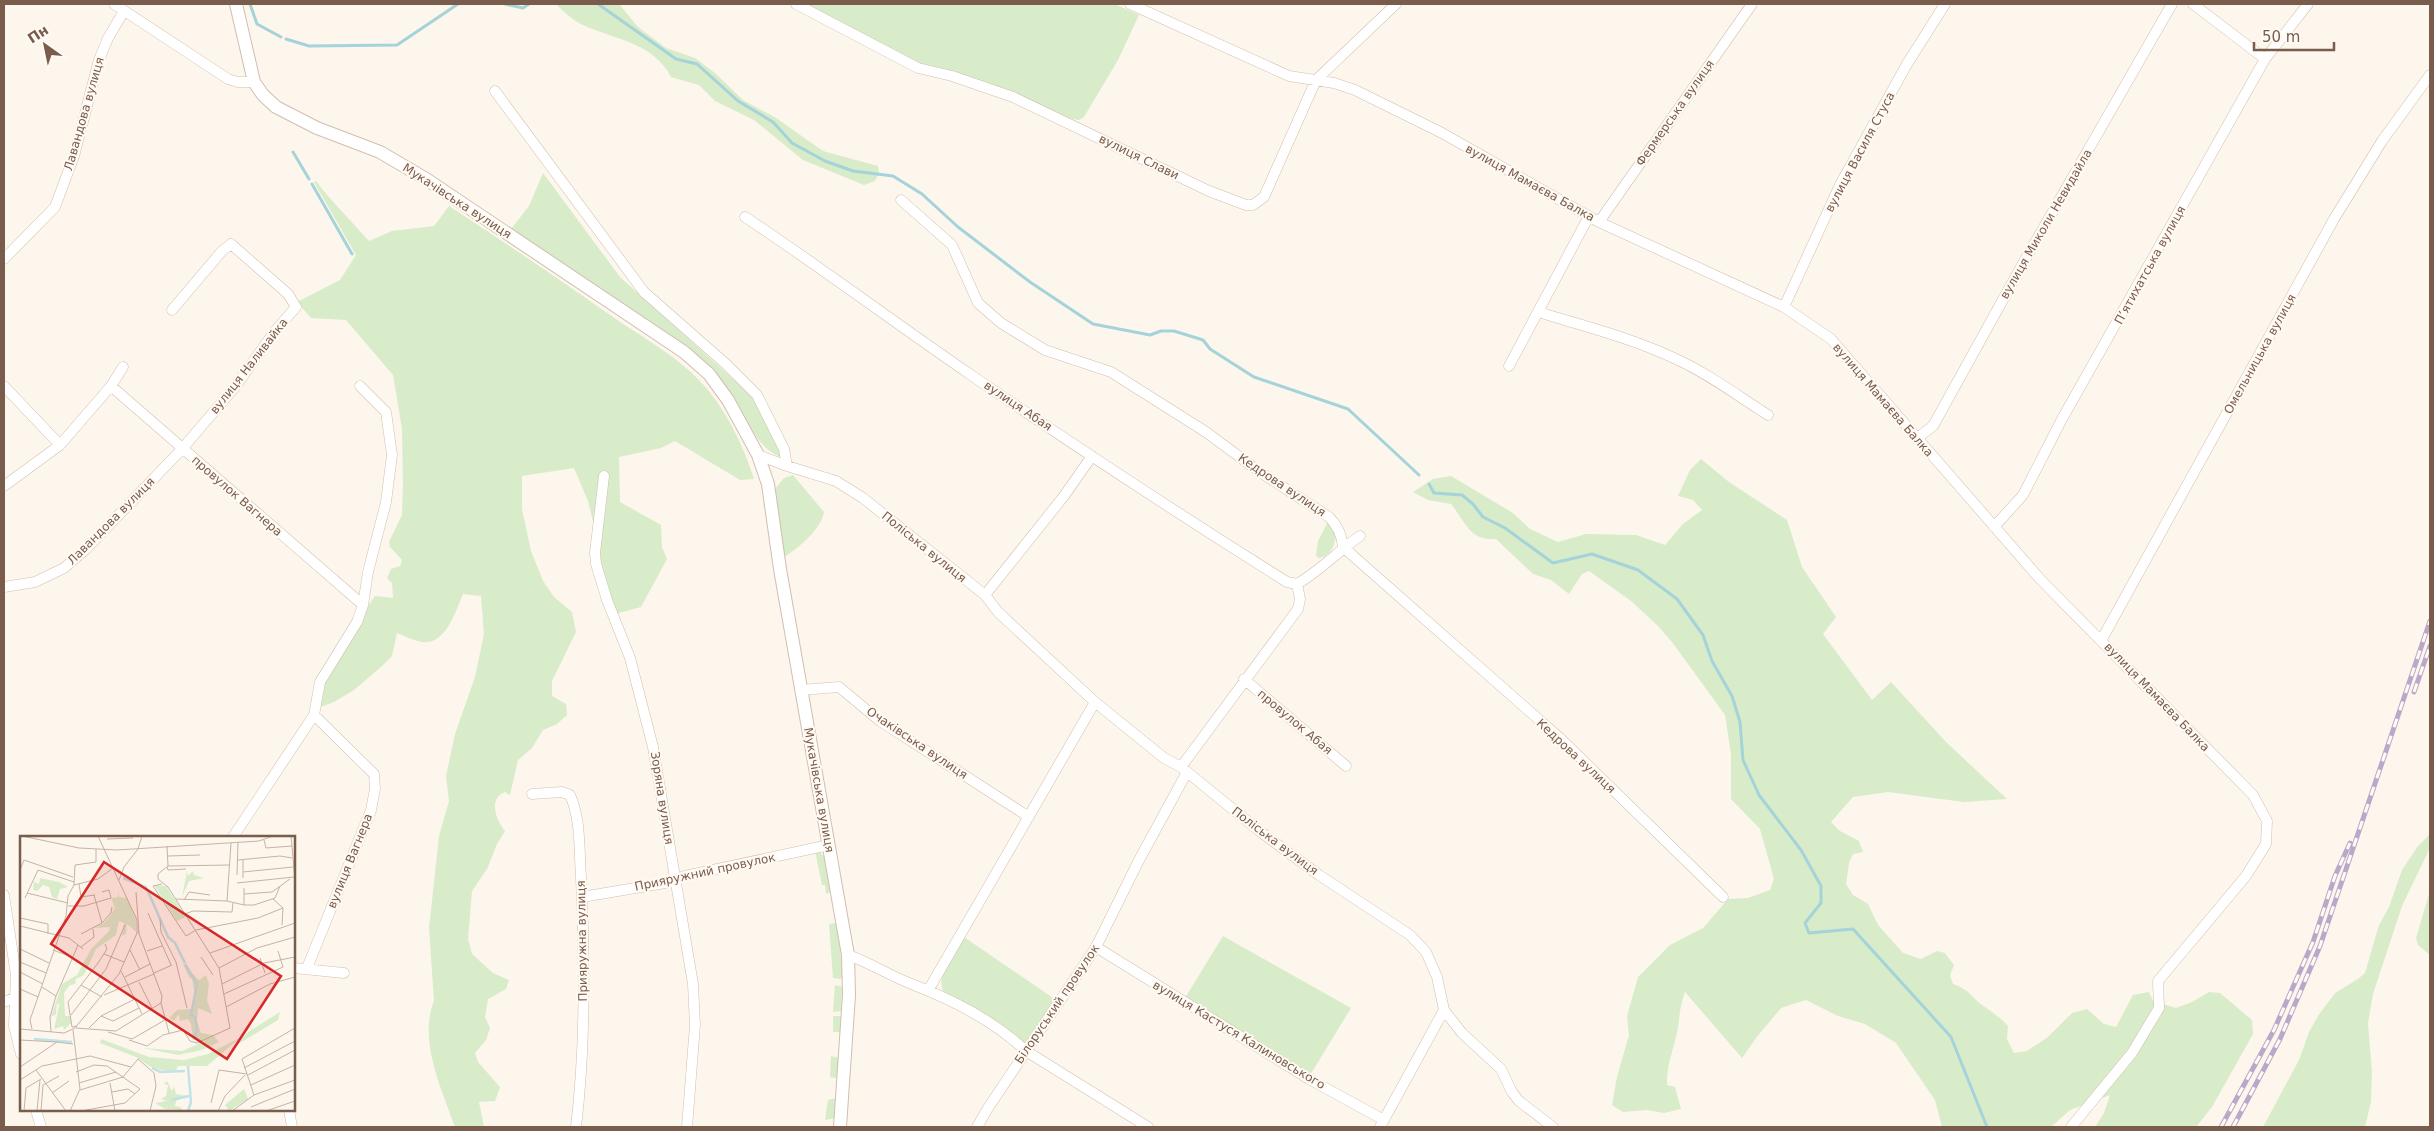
<svg xmlns="http://www.w3.org/2000/svg" width="2434" height="1131" font-family="'DejaVu Sans',sans-serif">
  <style>
    .green { fill: #d8ecc9 }
    .lines { fill: none; stroke-linecap: round; stroke-linejoin: round }
    .stream { stroke: #a5d3da; stroke-width: 3 }
    .minor-casing { stroke: #d1beb0; stroke-width: 11 }
    .tertiary-casing { stroke: #d1beb0; stroke-width: 14 }
    .minor { stroke: #fff; stroke-width: 10 }
    .tertiary { stroke: #fff; stroke-width: 12 }
    .rail-casing { stroke: #b9a8c9; stroke-width: 5 }
    .rail { stroke: #fffaf3; stroke-width: 3; stroke-dasharray: 9; stroke-linecap: butt }
    .labels { text-anchor: middle; stroke-width: 4; stroke-linejoin: round; paint-order: stroke }
    .street-label { font-size: 12px; fill: #7a5c4d; stroke: #fffaf3 }
    .inset-river { fill: none; stroke: #bfe3e8; stroke-width: 2.5 }
    .inset-road { fill: none; stroke: #c5b3a7; stroke-width: 1 }
    .view { fill: #d62828; fill-opacity: 0.15; stroke: #d62828; stroke-width: 2.5 }
    .inset-edge { fill: none; stroke: #7a5c4d; stroke-width: 2.5 }
  </style>
  <rect width="100%" height="100%" fill="#fdf6ec"/>
  <!-- green -->
  <path class="green" d="M 556,4 L 619,4 L 638,27 L 666,48 L 695,58 L 715,73 L 743,100 L 776,118 L 823,151 L 878,166 L 879,173 L 875,181 L 864,185 L 803,160 L 754,120 L 715,101 L 699,85 L 671,77 C 653,42 615,40 583,25 C 572,20 564,12 556,4 Z
    M 807,4 L 1115,4 L 1139,15 L 1118,60 L 1084,117 L 1079,120 L 1067,118 L 920,64 Z
    M 543,173 L 620,277 L 754,398 L 781,451 L 780,457 C 754,446 748,417 732,396 C 692,345 645,319 593,285 C 565,266 538,247 511,229 L 529,206 Z
    M 316,181 L 327,195 L 369,241 L 392,231 L 434,226 L 449,206 C 504,242 559,279 613,317 C 642,337 675,355 699,380 C 725,407 743,444 754,479 L 740,480 L 675,441 L 661,448 L 619,457 L 620,502 L 661,525 L 662,547 L 667,559 L 641,607 L 615,614 L 599,564 L 595,530 L 588,501 L 574,468 L 522,476 L 522,509 L 531,551 L 543,581 L 554,597 L 572,612 L 576,632 L 552,681 L 552,696 L 566,704 L 567,715 L 557,724 L 543,730 L 532,748 L 518,760 L 510,795 L 505,792 C 487,799 497,821 505,831 L 497,844 L 487,869 L 472,891 L 468,939 L 472,954 L 493,973 L 509,980 L 506,989 L 488,999 L 485,1017 L 490,1028 L 486,1040 L 475,1053 L 478,1062 L 500,1087 L 495,1101 L 479,1102 L 484,1127 L 455,1127 C 442,1090 418,1040 434,1001 L 429,928 L 439,836 L 449,801 L 446,776 L 455,734 L 475,677 L 484,634 L 481,596 L 463,594 C 456,610 446,645 423,642 C 414,641 405,636 397,633 L 392,656 L 381,667 L 354,690 L 334,702 L 318,708 L 324,684 L 362,624 L 367,608 L 375,596 L 393,598 L 392,583 L 387,578 L 391,569 L 400,566 L 402,560 L 390,547 L 389,542 L 402,515 L 403,485 L 402,429 L 393,375 L 346,320 L 311,318 L 297,302 L 340,280 L 356,255 L 314,182 Z
    M 1701,459 L 1729,482 L 1787,520 L 1802,567 L 1836,617 L 1823,634 L 1872,700 L 1891,682 L 1946,742 L 2007,799 L 1964,802 L 1888,792 L 1853,797 L 1831,822 L 1840,831 L 1859,841 L 1863,852 L 1853,854 L 1849,863 L 1846,884 L 1853,895 L 1868,904 L 1878,925 L 1903,953 L 1921,959 L 1937,951 L 1945,953 L 1954,965 L 1950,975 L 1953,984 C 1970,990 1969,995 1982,1005 C 1992,1012 2000,1017 2008,1026 L 2007,1039 L 2014,1053 L 2027,1051 L 2048,1037 L 2072,1013 L 2087,1009 L 2104,1024 L 2116,1027 L 2133,995 L 2149,992 L 2153,1001 L 2176,1008 L 2192,1002 L 2209,992 L 2220,993 L 2252,1020 L 2253,1034 L 2212,1107 L 2196,1127 L 2095,1127 L 2104,1113 L 2110,1095 L 2070,1110 L 2051,1127 L 1942,1127 L 1935,1100 L 1896,1043 L 1865,1024 L 1838,1016 L 1806,1000 L 1781,1008 L 1756,1038 L 1742,1058 L 1685,992 C 1680,1007 1680,1012 1678,1027 C 1675,1047 1666,1064 1667,1085 L 1675,1087 L 1681,1109 L 1664,1113 L 1647,1110 L 1623,1112 L 1612,1105 L 1617,1077 L 1629,1035 L 1627,1016 L 1638,977 L 1670,945 L 1703,928 L 1728,899 L 1748,898 L 1770,890 L 1774,879 L 1760,829 L 1731,799 L 1731,754 L 1725,715 L 1672,642 L 1657,625 L 1631,601 L 1589,571 L 1582,574 L 1569,594 L 1551,580 L 1533,574 L 1496,539 C 1469,541 1466,522 1451,504 L 1428,500 L 1413,492 L 1433,479 L 1451,476 L 1513,513 L 1530,529 L 1558,542 L 1586,534 L 1636,535 L 1665,545 L 1683,524 L 1702,510 L 1693,500 L 1678,496 L 1690,470 Z
    M 793,475 L 824,512 C 821,529 799,548 784,557 L 775,489 L 784,478 Z
    M 1328,522 L 1336,532 C 1336,544 1331,556 1319,558 L 1316,556 L 1318,541 Z
    M 2430,834 L 2430,848 L 2402,906 L 2373,994 L 2368,1023 L 2372,1072 L 2371,1102 L 2365,1127 L 2263,1127 L 2299,1060 L 2309,1032 L 2318,1016 L 2335,993 L 2358,979 L 2365,973 L 2379,925 L 2389,907 L 2402,870 L 2418,846 Z
    M 815,851 L 819,851 L 824,857 L 831,892 L 826,894 L 825,885 L 822,885 Z
    M 2430,891 L 2430,955 L 2418,945 L 2416,938 Z
    M 837,923 L 843,977 L 840,979 L 833,978 L 829,924 Z
    M 1223,936 L 1351,1008 L 1309,1077 L 1185,998 Z
    M 964,937 L 1056,1000 L 1027,1042 L 1022,1042 L 945,994 C 933,977 955,952 964,937 Z
    M 835,985 L 842,987 L 841,1011 L 833,1012 Z
    M 833,1016 L 841,1016 L 840,1032 L 833,1032 Z
    M 831,1056 L 839,1058 L 838,1076 L 835,1078 L 830,1077 Z
    M 836,1098 L 835,1118 L 825,1120 L 828,1100 Z"/>
  <g class="lines">
    <!-- stream -->
    <path class="stream" d="M 250,4 L 257,24 L 281,37
      M 505,4 L 523,8 L 529,4
      M 598,4 L 676,59 L 697,64 L 738,101 L 773,122 L 792,143 L 825,161 L 853,171 L 893,176 L 922,194 L 958,227 L 1030,282 L 1093,324 L 1150,335 L 1161,331 L 1174,331 L 1203,340 L 1210,349 L 1254,377 L 1348,409 L 1419,475
      M 286,39 L 309,46 L 397,45 L 458,4
      M 293,152 L 309,179
      M 312,184 L 352,254
      M 1429,484 L 1434,493 L 1462,495 L 1473,504 L 1483,517 L 1505,528 L 1553,563 L 1592,554 L 1638,570 L 1677,599 L 1703,635 L 1712,661 L 1732,696 L 1740,722 L 1743,760 L 1759,795 L 1801,850 L 1821,886 L 1821,903 L 1805,923 L 1809,933 L 1853,929 L 1951,1037 L 1987,1127"/>
    <!-- minor casing -->
    <g class="minor-casing">
      <path id="minor" d="M 114,4 L 228,79 L 238,82 L 254,82
        M 796,4 L 918,68 L 952,76 L 1013,97 L 1209,191 L 1246,205 L 1253,205 L 1264,197 L 1316,80 L 1396,4
        M 1130,4 L 1289,76 L 1334,83 L 1355,90 L 1442,133 L 1599,222 L 1784,307 L 1831,339 L 2040,579 L 2253,795 L 2267,821 L 2266,844 L 2246,876 L 2158,981 L 2159,1008 L 2132,1053 L 2071,1127
        M 2193,4 L 2265,59
        M 495,91 L 644,292 L 726,364 L 757,395 L 784,449 L 787,466
        M 901,200 L 952,245 L 978,303 L 1001,323 L 1045,350 L 1111,372 L 1206,432 L 1260,472 L 1329,517 C 1338,526 1342,535 1343,547 L 1562,740 L 1723,897
        M 745,217 C 822,268 895,323 971,375 C 1075,446 1180,515 1287,582 L 1297,584
        M 1599,222 L 1752,4
        M 4,259 L 55,207 L 74,156 L 99,60 L 108,38 L 124,11
        M 1784,307 L 1840,185 L 1907,64 L 1945,4
        M 1538,312 C 1584,326 1632,338 1676,359 C 1709,374 1738,396 1768,415
        M 1509,366 L 1589,216
        M 4,386 L 60,445
        M 111,386 L 363,605
        M 1916,439 L 1933,426 L 2021,267 L 2172,4
        M 758,455 L 787,466 L 836,481 L 863,498 L 985,595 L 998,612 L 1095,702 L 1164,758 L 1181,767 L 1262,833 L 1319,875 L 1410,935 L 1426,952 L 1437,977 L 1444,1010 L 1380,1127
        M 604,476 L 595,553 L 596,564 L 607,600 L 630,658 L 653,747 L 693,984 L 695,1025 L 687,1127
        M 4,486 L 60,445 L 111,386 L 123,367
        M 1994,527 L 2023,495 L 2062,419 L 2265,59 L 2308,4
        M 4,587 L 35,582 L 64,568 L 86,549 L 182,449 L 235,387 L 275,331 L 296,307 L 288,294 L 231,244 L 222,251 L 172,310
        M 985,595 L 1064,496 L 1092,456
        M 2102,639 L 2334,219 L 2382,141 L 2430,75
        M 1244,679 L 1346,766
        M 801,690 L 839,687 L 880,721 L 1029,817
        M 1181,767 L 1298,609 L 1300,599 L 1297,584 C 1320,571 1338,551 1360,536
        M 532,794 L 562,792 L 570,795 C 581,819 579,850 581,877 C 585,960 586,1044 576,1127
        M 233,837 L 314,715 L 320,682 L 357,622 L 363,605 L 368,572 L 386,502 L 392,455 L 386,412 L 360,386
        M 4,895 L 16,975 L 14,1026 L 21,1054
        M 582,897 L 665,883 L 685,876 L 829,845
        M 1096,947 L 1309,1079 L 1384,1120
        M 848,955 C 871,963 892,977 914,985 C 953,1000 995,1022 1026,1051 L 1148,1127
        M 294,968 L 344,973
        M 307,968 L 371,810 L 375,789 L 374,774 L 314,715
        M 929,989 L 1095,702
        M 4,1002 L 21,995
        M 1444,1010 L 1462,1033 L 1501,1069 L 1512,1092 L 1519,1101 L 1553,1127
        M 36,1110 L 41,1127
        M 289,1110 L 292,1127
        M 977,1127 L 988,1108 L 1096,947 L 1138,862 L 1187,772"/>
    </g>
    <!-- tertiary casing -->
    <g class="tertiary-casing">
      <path id="tertiary" d="M 236,4 L 254,82 L 263,95 L 276,107 L 317,128 L 380,152 L 426,179 L 684,352 L 709,374 L 728,400 L 758,455 L 768,484 L 780,569 L 848,955 L 849,995 L 840,1127"/>
    </g>
    <!-- minor -->
    <use href="#minor" class="minor"/>
    <!-- tertiary -->
    <use href="#tertiary" class="tertiary"/>
    <!-- rail casing -->
    <g class="rail-casing">
      <path id="rail" d="M 2414,692 L 2430,646
        M 2221,1127 L 2274,1030 L 2313,942 L 2335,876 L 2350,843
        M 2233,1127 L 2280,1039 L 2320,946 L 2430,621"/>
    </g>
    <!-- rail -->
    <use href="#rail" class="rail"/>
  </g>
  <g class="labels">
    <!-- street labels -->
    <g class="street-label">
      <text transform="translate(1675 113) rotate(-55)" y="4">Фермерська вулиця</text>
      <text transform="translate(84 114) rotate(-74)" y="4">Лавандова вулиця</text>
      <text transform="translate(1860 152) rotate(-62)" y="4">вулиця Василя Стуса</text>
      <text transform="translate(1139 157) rotate(26)" y="4">вулиця Слави</text>
      <text transform="translate(1530 183) rotate(29)" y="4">вулиця Мамаєва Балка</text>
      <text transform="translate(457 201) rotate(33)" y="4">Мукачівська вулиця</text>
      <text transform="translate(2046 224) rotate(-60)" y="4">вулиця Миколи Невидайла</text>
      <text transform="translate(2150 265) rotate(-61)" y="4">Пʼятихатська вулиця</text>
      <text transform="translate(2260 354) rotate(-61)" y="4">Омельницька вулиця</text>
      <text transform="translate(249 366) rotate(-52)" y="4">вулиця Наливайка</text>
      <text transform="translate(1883 400) rotate(49)" y="4">вулиця Мамаєва Балка</text>
      <text transform="translate(1018 406) rotate(34)" y="4">вулиця Абая</text>
      <text transform="translate(1282 485) rotate(34)" y="4">Кедрова вулиця</text>
      <text transform="translate(237 496) rotate(41)" y="4">провулок Вагнера</text>
      <text transform="translate(111 521) rotate(-45)" y="4">Лавандова вулиця</text>
      <text transform="translate(924 547) rotate(39)" y="4">Поліська вулиця</text>
      <text transform="translate(2157 697) rotate(46)" y="4">вулиця Мамаєва Балка</text>
      <text transform="translate(1295 722) rotate(40)" y="4">провулок Абая</text>
      <text transform="translate(917 743) rotate(34)" y="4">Очаківська вулиця</text>
      <text transform="translate(1576 756) rotate(43)" y="4">Кедрова вулиця</text>
      <text transform="translate(819 790) rotate(80)" y="4">Мукачівська вулиця</text>
      <text transform="translate(662 798) rotate(81)" y="4">Зоряна вулиця</text>
      <text transform="translate(1275 841) rotate(37)" y="4">Поліська вулиця</text>
      <text transform="translate(350 861) rotate(-68)" y="4">вулиця Вагнера</text>
      <text transform="translate(705 872) rotate(-12)" y="4">Прияружний провулок</text>
      <text transform="translate(582 941) rotate(-91)" y="4">Прияружна вулиця</text>
      <text transform="translate(1057 1004) rotate(-56)" y="4">Білоруський провулок</text>
      <text transform="translate(1239 1035) rotate(31)" y="4">вулиця Кастуся Калиновського</text>
    </g>
  </g>
  <!-- overview -->
  <g transform="translate(20 836)">
    <rect width="275" height="275" fill="#fdf6ec"/>
    <path d="M 167,35 L 168,40 L 173,35 L 174,39 L 184,42 L 169,45 L 162,61 ZM 20,42 L 39,46 L 48,51 L 40,53 L 37,63 L 32,61 L 29,51 L 23,49 L 17,55 L 13,54 L 14,46 L 19,48 ZM 134,49 L 146,50 L 166,81 L 157,85 ZM 98,54 L 99,61 L 107,62 L 116,84 L 116,96 L 107,88 L 106,98 L 102,100 L 104,87 L 99,85 L 96,99 L 76,113 L 64,139 L 56,143 L 55,148 L 50,149 L 44,157 L 45,180 L 51,180 L 51,187 L 44,194 L 43,190 L 34,193 L 40,166 L 39,169 L 37,166 L 36,178 L 31,181 L 42,148 L 57,139 L 71,113 L 89,95 L 90,91 L 74,92 L 84,87 L 90,80 L 95,72 L 91,62 L 98,61 ZM 163,128 L 179,144 L 186,139 L 189,148 L 187,164 L 192,178 L 178,172 L 177,185 L 181,197 L 193,199 L 199,206 L 182,214 L 158,219 L 123,212 L 162,215 L 185,205 L 173,204 L 171,188 L 168,183 L 160,185 L 159,178 L 154,185 L 149,182 L 157,174 L 171,173 L 175,159 L 172,142 L 170,143 ZM 260,176 L 258,184 L 215,210 L 228,196 ZM 221,201 L 187,230 L 158,230 L 155,236 L 134,233 L 116,221 L 80,207 L 81,203 L 129,221 L 164,224 L 188,218 ZM 147,245 L 152,255 L 154,250 L 156,258 L 167,260 L 156,265 L 155,270 L 161,271 L 162,274 L 145,273 L 135,267 L 147,265 L 141,263 L 146,260 L 148,249 L 144,248 ZM 224,253 L 228,263 L 209,275 L 205,269 Z" fill="#d8ecc9"/>
    <path class="inset-river" d="M 103,42 L 126,51 L 148,101 L 155,107 L 165,127M 165,128 L 177,148 L 171,179 L 175,181 L 177,193 L 175,202M 14,203 L 52,206M 132,232 L 140,236 L 165,235M 151,264 L 169,260M 168,275 L 171,266 L 168,230"/>
    <path class="inset-road" d="M 2,0 L 59,12 L 97,14 L 239,5 L 253,0M 271,0 L 275,44M 87,3 L 113,2M 244,4 L 246,12 L 272,10M 147,10 L 148,30M 148,20 L 180,19M 218,24 L 260,20 L 272,22M 223,24 L 223,42M 148,30 L 210,29M 147,31 L 148,34 L 166,33M 0,34 L 4,24 L 53,41M 18,34 L 54,46M 223,36 L 273,31M 217,39 L 218,6M 99,44 L 104,31 L 118,13 L 122,0M 217,47 L 274,41M 59,48 L 61,61 L 75,59M 142,48 L 133,50 L 166,100 L 176,94 L 238,82 L 263,72 L 253,63M 54,49 L 55,29 L 76,26 L 76,13M 224,52 L 224,69 L 234,69 L 255,62 L 260,50M 116,56 L 119,97M 7,57 L 48,67M 224,58 L 252,56 L 270,43M 74,59 L 82,87M 5,62 L 18,34M 156,63 L 207,65 L 224,69M 164,64 L 169,56 L 190,59M 207,65 L 211,7M 48,70 L 64,70 L 91,62 L 89,54 L 82,56M 128,77 L 151,129M 165,78 L 173,75 L 212,76 L 213,67M 0,82 L 28,88 L 28,98M 140,83 L 141,96 L 156,126 L 167,172M 262,89 L 263,72M 0,90 L 49,102 L 63,113M 61,98 L 82,87 L 91,77 L 92,71M 61,111 L 74,101 L 73,93M 0,113 L 29,127M 33,114 L 52,121M 110,114 L 120,134M 127,115 L 142,110M 190,117 L 275,87M 84,118 L 104,126M 181,121 L 193,139M 240,122 L 245,137M 0,126 L 26,137M 199,132 L 237,112 L 275,101M 101,135 L 122,178M 0,136 L 23,148M 134,137 L 152,129M 105,141 L 130,128M 119,146 L 132,172M 202,148 L 244,127 L 275,121M 61,149 L 82,161M 22,151 L 36,160M 0,153 L 18,161M 204,158 L 263,131 L 258,115M 84,159 L 134,138M 141,167 L 149,197M 206,171 L 250,148 L 275,141M 51,179 L 86,133 L 105,89M 81,180 L 93,185 L 119,172M 57,190 L 52,191 L 48,166 L 78,127 L 87,113 L 85,108M 56,192 L 96,195 L 141,167 L 142,160 L 118,95M 69,192 L 81,180 L 115,163M 0,193 L 44,197 L 55,192 L 99,138 L 117,97 L 117,84 L 78,0M 12,193 L 10,184 L 46,80 L 48,60 L 54,49 L 78,43 L 93,32M 31,196 L 30,181 L 36,160 L 58,109M 88,196 L 112,203 L 145,184M 0,204 L 37,206M 109,204 L 127,210 L 143,199 L 163,194 L 170,205 L 177,207 L 210,192 L 199,132 L 148,51 L 138,43 L 138,38 L 148,30M 0,231 L 37,206 L 53,208M 224,232 L 275,205M 16,234 L 46,275M 56,236 L 74,229 L 87,230 L 120,253 L 105,267 L 61,275M 228,239 L 275,214M 0,244 L 22,230 L 70,220 L 111,231M 59,247 L 96,236M 90,247 L 95,275M 231,249 L 275,229M 60,254 L 103,241 L 118,223 L 134,237 L 136,250 L 130,275M 92,256 L 108,253 L 115,258M 32,257 L 49,245M 234,259 L 222,223 L 275,192M 191,267 L 199,234 L 227,238M 231,271 L 275,253M 4,275 L 6,252 L 21,243M 17,275 L 20,244M 21,275 L 23,249 L 39,240M 50,275 L 60,253 L 53,194M 198,275 L 205,260 L 225,239M 212,275 L 234,259 L 275,244M 246,275 L 275,265"/>
    <path class="view" d="M 84,26 L 261,140 L 207,223 L 31,108 Z"/>
    <rect width="275" height="275" class="inset-edge"/>
  </g>
  <!-- border -->
  <rect width="2434" height="1131" fill="none" stroke="#7a5c4d" stroke-width="10"/>
  <!-- north arrow -->
  <g transform="translate(45 45) rotate(327)" stroke="#fffaf3" stroke-width="4" paint-order="stroke">
  <path d="M0-4L9 19L0 12L-9 19Z" fill="#7a5c4d"/>
  <text y="-8" font-size="14" font-weight="bold" text-anchor="middle" fill="#7a5c4d">Пн</text>
  </g>
  <!-- scale -->
  <path d="M2254 42v8h80v-8" fill="none" stroke="#7a5c4d" stroke-width="2.5"/>
  <text x="2262" y="42" font-size="15" fill="#7a5c4d" stroke="#fffaf3" stroke-width="4" paint-order="stroke">50 m</text>
</svg>
